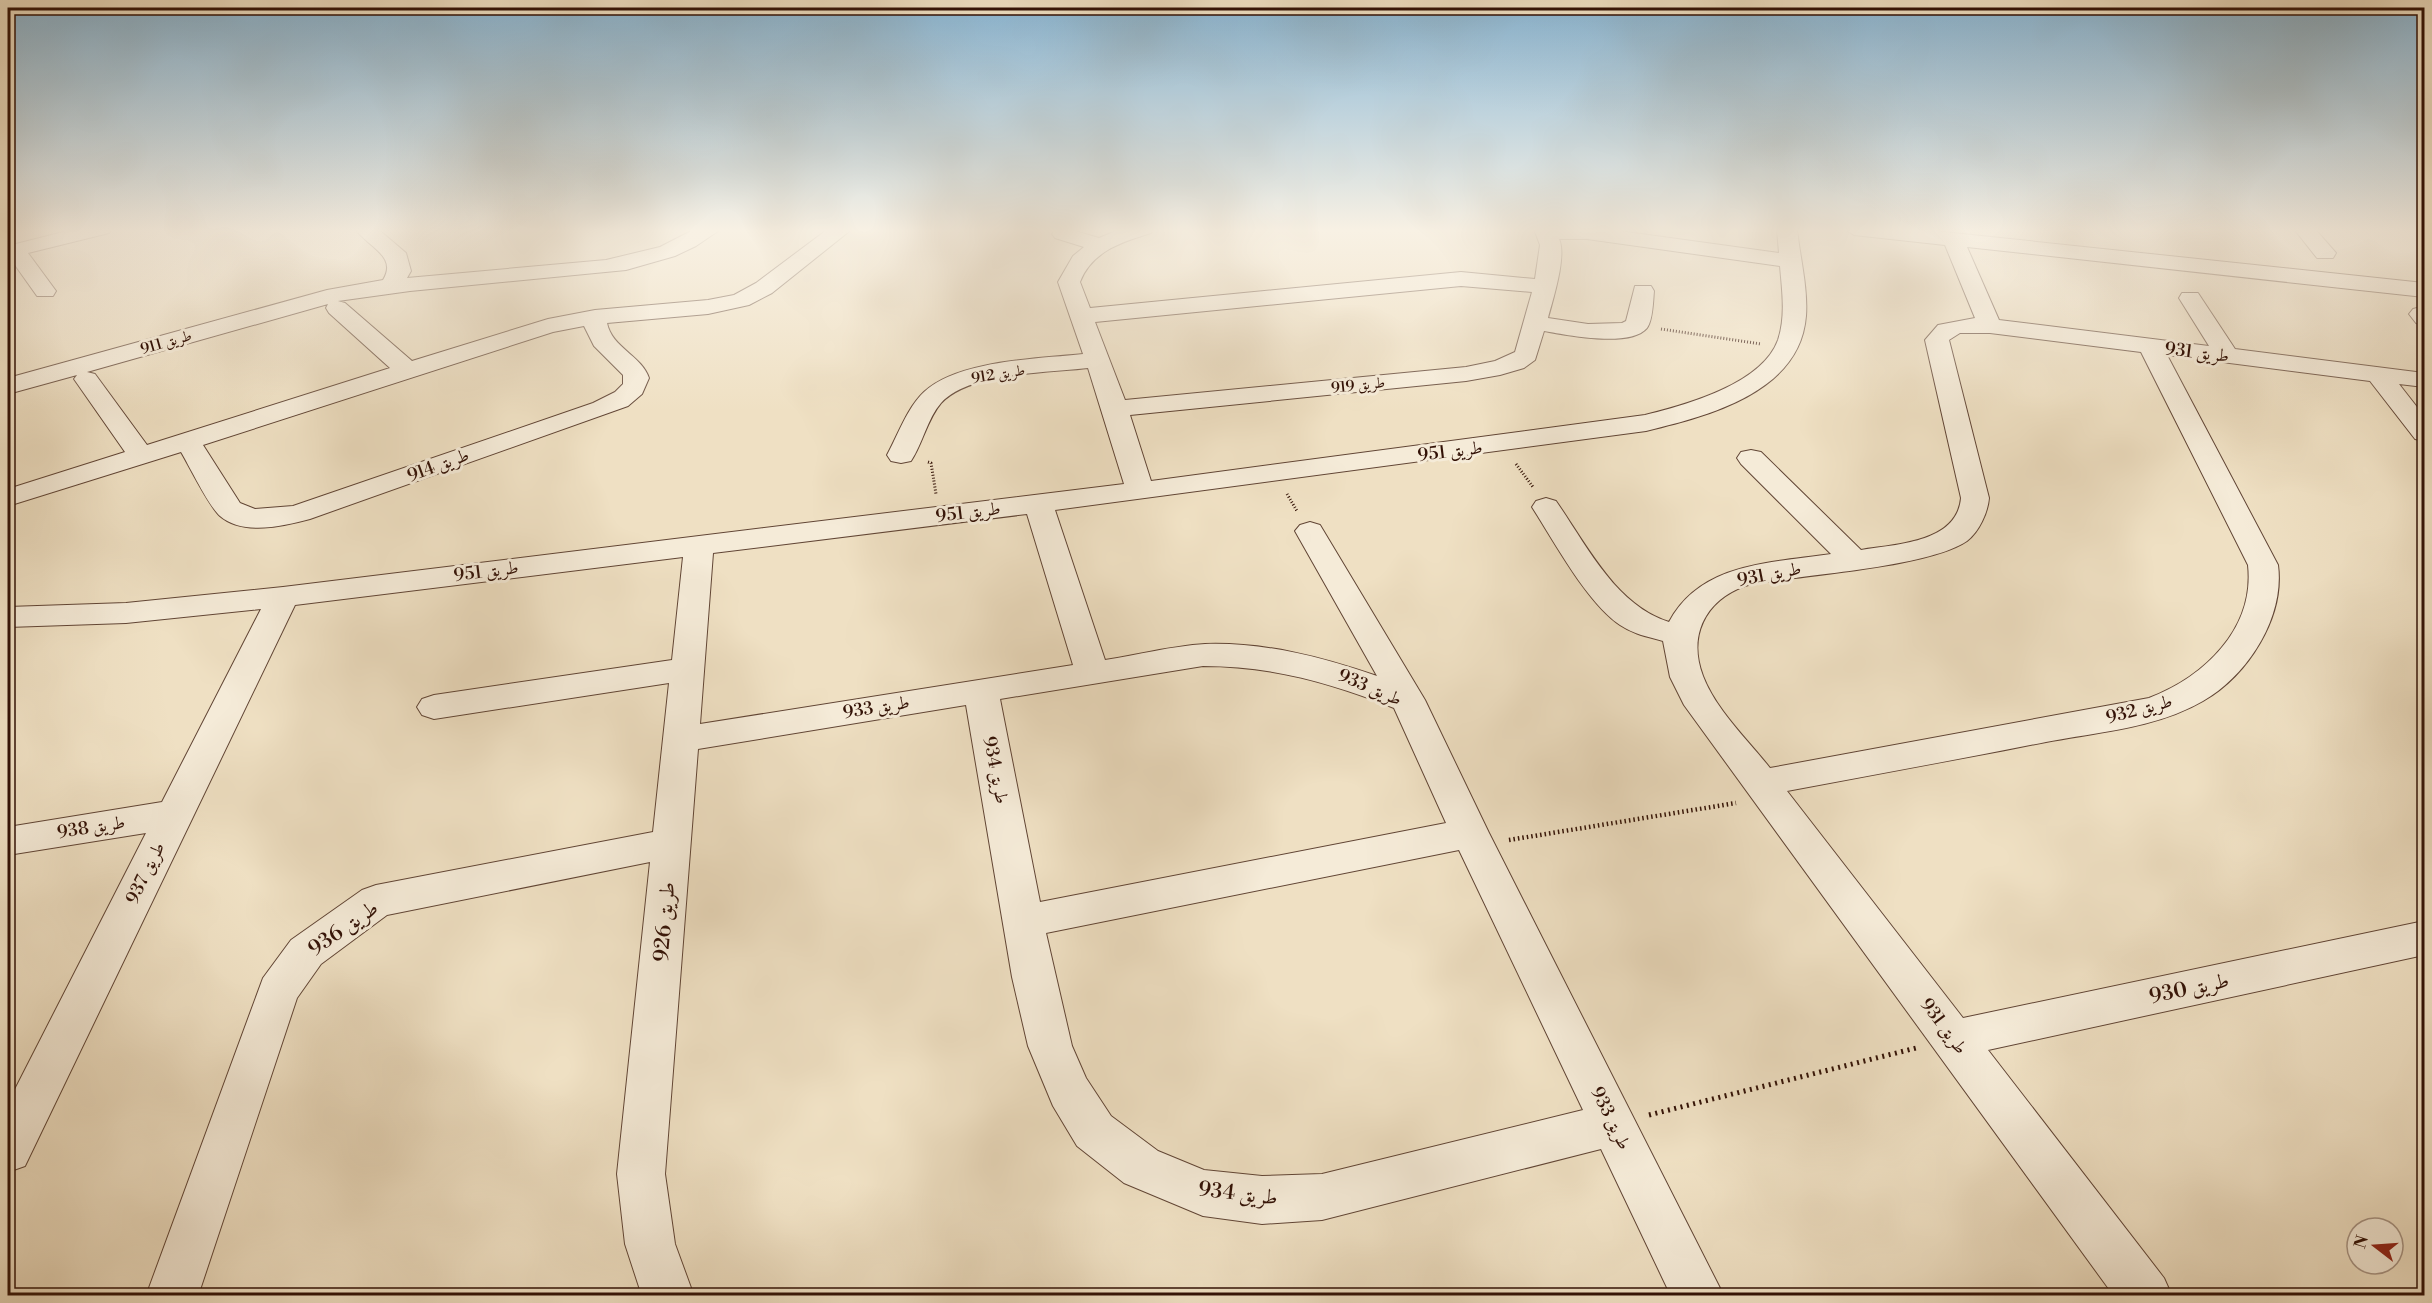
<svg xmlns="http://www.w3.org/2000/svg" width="2432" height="1303" font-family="'Libre Bodoni',Amiri,serif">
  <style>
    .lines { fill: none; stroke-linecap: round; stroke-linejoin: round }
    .minor-casing { stroke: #614535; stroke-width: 2 }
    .path-far2 { stroke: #321106; stroke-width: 3; stroke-dasharray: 1 2; stroke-linecap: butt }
    .path-far1 { stroke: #321106; stroke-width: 4.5; stroke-dasharray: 1.5 3; stroke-linecap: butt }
    .path { stroke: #321106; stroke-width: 5; stroke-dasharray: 2 4.5; stroke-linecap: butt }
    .minor { fill: #f5ebd8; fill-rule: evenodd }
    .labels { text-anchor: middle; stroke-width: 6; stroke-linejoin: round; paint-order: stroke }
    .far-street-label { font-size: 15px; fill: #321106; stroke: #f5ebd8 }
    .street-label { font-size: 18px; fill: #321106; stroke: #f5ebd8 }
    .near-street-label { font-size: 21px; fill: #321106; stroke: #f5ebd8 }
  </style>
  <rect width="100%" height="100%" fill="#efe0c3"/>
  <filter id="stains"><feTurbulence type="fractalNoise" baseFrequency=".00333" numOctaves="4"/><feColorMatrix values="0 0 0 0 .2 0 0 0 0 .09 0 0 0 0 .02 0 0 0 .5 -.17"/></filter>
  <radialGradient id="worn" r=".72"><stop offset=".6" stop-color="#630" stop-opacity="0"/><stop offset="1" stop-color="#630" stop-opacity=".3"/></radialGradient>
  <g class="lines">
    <!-- minor casing -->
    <g class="minor-casing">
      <path id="minor" d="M 75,229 L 112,229 L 109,233 L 28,253 L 56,291 L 53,296 L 37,296 L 10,258 L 8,258 L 8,246 Z
        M 355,229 L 378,229 L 406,253 L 411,271 L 407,278 L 606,260 L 660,247 L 695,229 L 721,229 L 696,246 L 675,256 L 626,270 L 410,291 L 338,301 L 345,303 L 412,361 L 548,319 L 595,310 L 708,300 L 734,295 L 756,283 L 828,229 L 852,229 L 772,293 L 749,305 L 708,314 L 607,323 C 612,348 641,355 649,378 L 642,394 L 628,406 L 310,519 C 284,526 243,536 220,516 C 208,505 190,467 181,452 L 8,506 L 8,489 L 125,452 L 74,379 L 77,375 L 8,394 L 8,378 L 327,290 L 383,280 C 398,256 368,247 355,229 ZM 328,304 L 326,308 L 329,313 L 390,368 L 147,445 L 95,374 L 87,372 ZM 584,326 L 594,346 L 623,375 L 623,384 L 615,392 L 593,403 L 293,506 L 255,509 L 240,503 L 203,445 L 553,332 Z
        M 1055,229 L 1076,229 L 1075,231 L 1099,238 L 1121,229 L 1154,229 L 1151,233 C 1122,242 1092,251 1080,282 L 1090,308 L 1461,272 L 1535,279 L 1540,245 L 1534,229 L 1605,229 L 1779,253 L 1777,229 L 1797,229 C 1800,258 1808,287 1806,316 C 1800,393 1707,416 1646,431 L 1055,510 L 1105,660 C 1137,655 1172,646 1205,644 C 1264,642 1322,657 1377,676 L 1295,531 L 1300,525 L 1310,522 L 1320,525 L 1425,700 L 1489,833 L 1724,1296 L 1671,1296 L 1601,1149 L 1322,1220 L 1262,1224 L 1203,1216 L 1124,1183 L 1077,1146 L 1053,1106 L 1028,1046 L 1012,977 L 966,705 L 698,749 L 665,1174 L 675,1244 L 694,1296 L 642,1296 L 625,1244 L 617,1174 L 650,862 L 387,915 L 321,964 L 297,998 L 198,1296 L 146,1296 L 263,978 L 291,940 L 362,890 L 376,885 L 653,832 L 669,683 L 434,719 L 422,715 L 417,707 L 422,699 L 434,695 L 672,660 L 683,557 L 295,605 L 25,1166 L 8,1172 L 8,1103 L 146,833 L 8,855 L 8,827 L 162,802 L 261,609 L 126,623 L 8,627 L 8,607 L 126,603 L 283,587 L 1124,484 L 1088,368 C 1047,373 970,372 941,403 C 927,419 923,443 911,461 L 901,463 L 891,461 L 887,455 C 898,435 907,408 924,392 C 958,360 1038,359 1083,354 L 1058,282 L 1073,256 L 1084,247 L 1055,238 L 1052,234 ZM 1559,239 L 1587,239 L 1780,266 C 1782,290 1786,316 1778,340 C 1762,384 1686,405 1645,415 L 1151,481 L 1130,415 L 1466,381 L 1500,375 L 1524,368 L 1535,360 L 1544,331 C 1567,335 1630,348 1647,328 C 1653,320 1653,301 1654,291 L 1651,286 L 1635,286 L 1626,321 L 1622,323 L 1588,324 L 1548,318 C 1553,299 1567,256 1559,239 ZM 1461,286 L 1532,292 L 1515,352 L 1495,361 L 1466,367 L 1125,400 L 1095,322 ZM 1027,514 L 1073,665 L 700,724 L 713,553 ZM 1203,666 C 1272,666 1331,683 1394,708 L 1446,823 L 1040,902 L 1000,699 ZM 1459,850 L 1583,1110 L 1322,1174 L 1262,1176 L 1204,1170 L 1158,1151 L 1111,1116 L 1086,1078 L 1072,1046 L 1046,933 Z
        M 1844,229 L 1915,229 L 2424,283 L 2424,297 L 1967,247 L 1999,320 L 2209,346 L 2179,298 L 2182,293 L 2198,293 L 2235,349 L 2424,373 L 2424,387 L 2399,384 L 2424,416 L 2424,441 L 2415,439 L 2370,381 L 2167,355 L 2278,565 C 2285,617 2248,675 2203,701 C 2157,728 2098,732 2046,742 C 1960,759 1874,775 1787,791 L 1963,1018 L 2424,921 L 2424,955 L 1988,1050 L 2164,1278 L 2172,1296 L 2114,1296 L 1684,705 L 1670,677 L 1663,641 C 1649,637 1633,634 1620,625 C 1587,603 1554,541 1532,507 L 1536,501 L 1546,498 L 1556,501 C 1586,544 1615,605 1669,622 C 1701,562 1772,563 1831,554 L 1741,464 L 1737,458 L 1741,452 L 1751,450 L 1761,452 L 1861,550 C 1896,544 1957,543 1961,498 L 1925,340 L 1938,325 L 1975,318 L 1945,245 L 1854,235 ZM 1960,333 L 1990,333 L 2141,352 L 2248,565 C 2255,629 2204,677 2149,698 L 1770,768 C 1748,740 1716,710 1703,676 C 1688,637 1704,601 1745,586 C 1756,582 1769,582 1781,580 C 1825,573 1932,565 1967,541 C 1979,532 1988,512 1989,498 L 1949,340 Z
        M 2294,229 L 2315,229 L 2336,253 L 2333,258 L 2317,258 Z
        M 2421,307 L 2424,308 L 2424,325 L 2416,323 L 2409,314 L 2413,309 Z"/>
    </g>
    <!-- path-far2 -->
    <path class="path-far2" d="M 1661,329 L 1761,344
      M 928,462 L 931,463 L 936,494
      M 1516,464 L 1533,487
      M 1287,494 L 1297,511"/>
    <!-- path-far1 -->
    <path class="path-far1" d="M 1509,840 L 1736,803"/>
    <!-- path -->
    <path class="path" d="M 1649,1115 L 1916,1048"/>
    <!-- minor -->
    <use href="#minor" class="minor"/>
  </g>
  <!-- sky -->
  <linearGradient id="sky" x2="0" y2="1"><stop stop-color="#89b7d6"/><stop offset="0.56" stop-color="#f8f1e4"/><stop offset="1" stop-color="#f8f1e4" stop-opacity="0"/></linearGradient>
  <rect width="2432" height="412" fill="url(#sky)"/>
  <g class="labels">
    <!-- far-street labels -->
    <g class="far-street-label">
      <text transform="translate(166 342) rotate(-16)" y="5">طريق 911</text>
      <text transform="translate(998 374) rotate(-9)" y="5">طريق 912</text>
      <text transform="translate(1358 385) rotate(-6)" y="5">طريق 919</text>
    </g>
    <!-- street labels -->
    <g class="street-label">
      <text transform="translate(2197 352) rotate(7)" y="6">طريق 931</text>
      <text transform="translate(1450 451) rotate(-7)" y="6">طريق 951</text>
      <text transform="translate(438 465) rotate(-20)" y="6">طريق 914</text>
      <text transform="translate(968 512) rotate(-7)" y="6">طريق 951</text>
      <text transform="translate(486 571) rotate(-7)" y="6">طريق 951</text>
      <text transform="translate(1769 574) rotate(-11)" y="6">طريق 931</text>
      <text transform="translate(1370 687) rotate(23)" y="6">طريق 933</text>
      <text transform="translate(876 707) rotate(-9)" y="6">طريق 933</text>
      <text transform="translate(2139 709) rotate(-15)" y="6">طريق 932</text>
      <text transform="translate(996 770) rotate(79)" y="6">طريق 934</text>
      <text transform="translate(91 827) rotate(-9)" y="6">طريق 938</text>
      <text transform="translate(145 873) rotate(-64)" y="6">طريق 937</text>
      <text transform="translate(1944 1026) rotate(53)" y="6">طريق 931</text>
      <text transform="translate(1611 1118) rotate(64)" y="6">طريق 933</text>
    </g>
    <!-- near-street labels -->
    <g class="near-street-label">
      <text transform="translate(664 922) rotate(-85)" y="7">طريق 926</text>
      <text transform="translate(343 928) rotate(-35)" y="7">طريق 936</text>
      <text transform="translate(2189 988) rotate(-12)" y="7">طريق 930</text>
      <text transform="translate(1238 1193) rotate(7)" y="7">طريق 934</text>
    </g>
  </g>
  <!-- margin -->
  <rect width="2432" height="1303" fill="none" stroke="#efe0c3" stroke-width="30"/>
  <rect x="9" y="9" width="2414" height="1285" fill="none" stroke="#321106" stroke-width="3"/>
  <rect x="15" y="15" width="2402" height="1273" fill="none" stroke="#321106" stroke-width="1.5"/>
  <!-- north arrow -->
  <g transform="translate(2375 1246) rotate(287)"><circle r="28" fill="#f5ebd8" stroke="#a79484" stroke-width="1.5"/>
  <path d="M0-4.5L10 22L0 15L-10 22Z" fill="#8f2418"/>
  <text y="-9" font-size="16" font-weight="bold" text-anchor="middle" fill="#321106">N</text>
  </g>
  <rect width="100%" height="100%" filter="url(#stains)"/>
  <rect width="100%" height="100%" fill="url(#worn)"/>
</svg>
